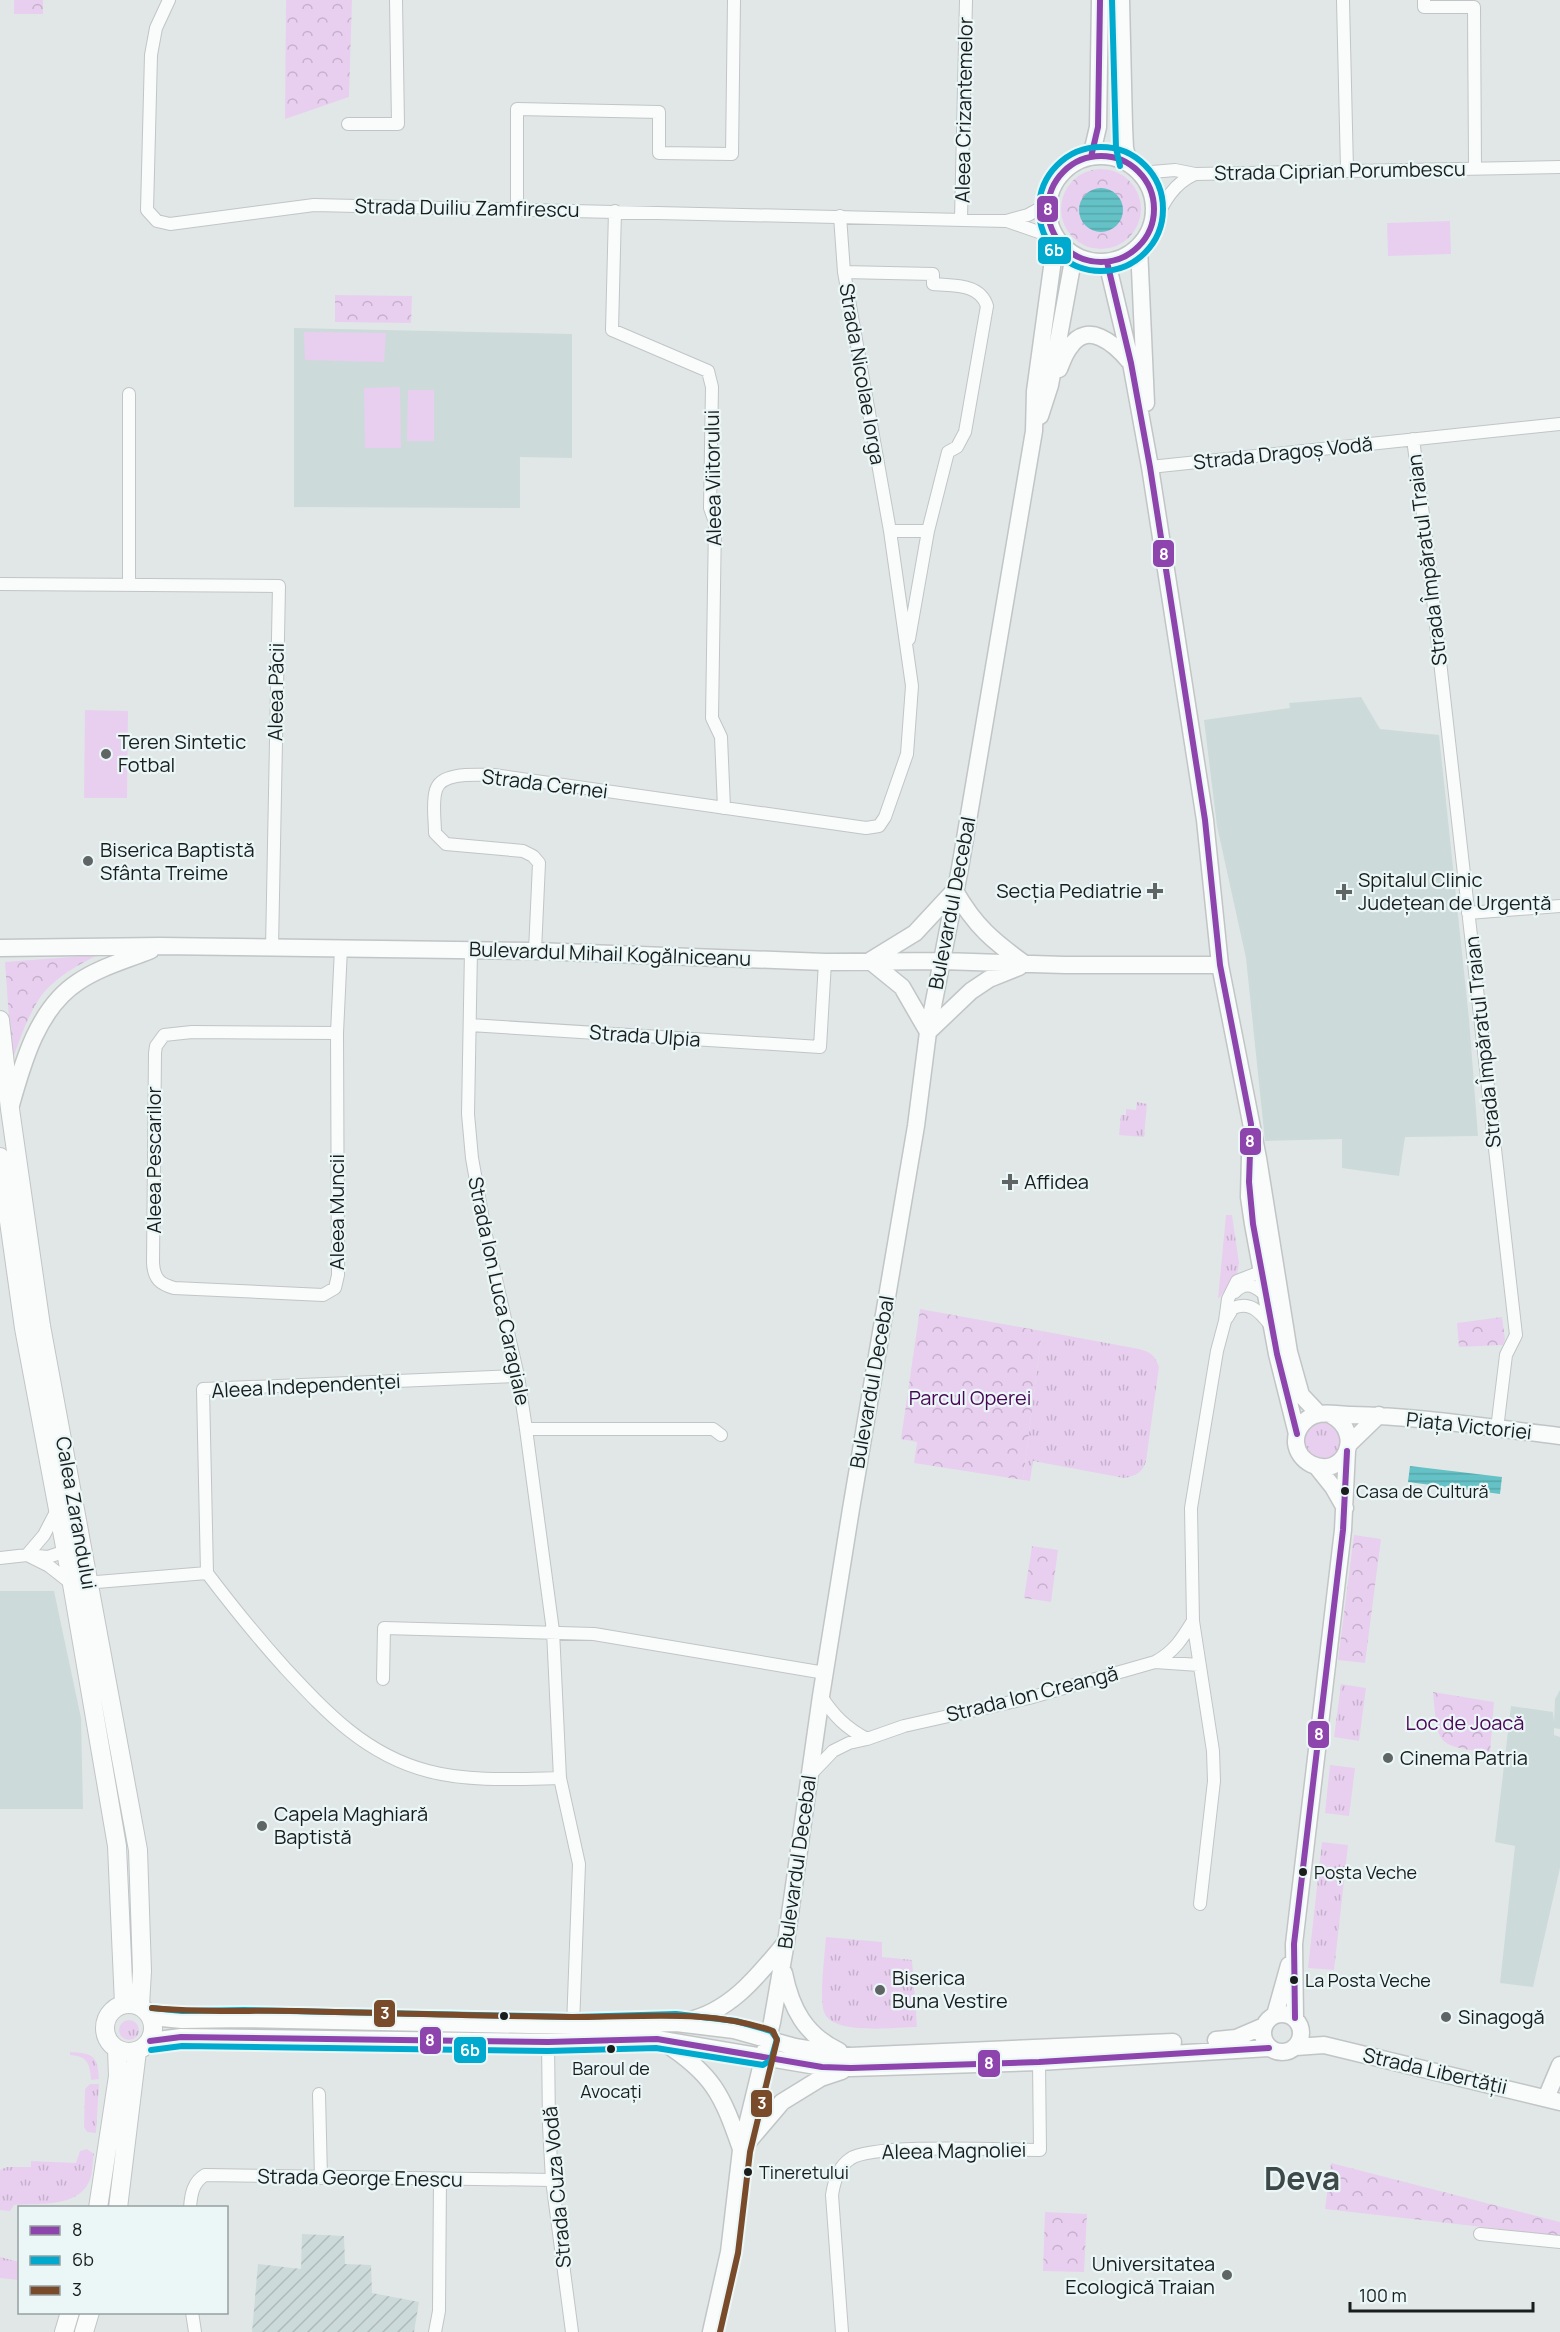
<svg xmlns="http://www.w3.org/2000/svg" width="1560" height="2332" font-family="Manrope,sans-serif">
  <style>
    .built { fill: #cddada }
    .industrial { fill: url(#industrial-furrows) }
    .grass { fill: url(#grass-tufts) }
    .park { fill: url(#park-crowns) }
    .pitch { fill: #e8cff0 }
    .water { fill: url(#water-rules) }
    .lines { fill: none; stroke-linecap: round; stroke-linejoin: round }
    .street-casing { stroke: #c1c5c5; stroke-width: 14 }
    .secondary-casing { stroke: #c1c5c5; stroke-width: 19 }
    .primary-casing { stroke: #c1c5c5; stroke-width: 20 }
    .street { stroke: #fafbfb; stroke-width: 12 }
    .secondary { stroke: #fafbfb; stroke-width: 16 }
    .primary { stroke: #fafbfb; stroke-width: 18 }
    .bus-1-casing { stroke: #ebf7f7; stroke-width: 10 }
    .bus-2-casing { stroke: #ebf7f7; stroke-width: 10 }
    .bus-3-casing { stroke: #ebf7f7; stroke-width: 10 }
    .bus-1 { stroke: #8e44ad; stroke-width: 6 }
    .bus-2 { stroke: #00a9ce; stroke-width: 6 }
    .bus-3 { stroke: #7a4b2a; stroke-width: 6 }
    .poi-dot { fill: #5f6464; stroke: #ebf7f7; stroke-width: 2 }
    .bus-dot { fill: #191d1d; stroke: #ebf7f7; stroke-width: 2 }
    .labels { text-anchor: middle; stroke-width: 4.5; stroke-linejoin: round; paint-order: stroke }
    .bus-label { font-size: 18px; fill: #191d1d; stroke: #ebf7f7; text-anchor: start }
    .street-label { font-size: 20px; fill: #191d1d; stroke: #ebf7f7 }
    .poi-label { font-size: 20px; fill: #191d1d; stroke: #ebf7f7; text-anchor: start }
    .park-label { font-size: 20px; fill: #4b0557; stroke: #ebf7f7 }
    .town-label { font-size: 32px; font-weight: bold; fill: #3e4848; stroke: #ebf7f7 }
    .line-badge { stroke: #ebf7f7; stroke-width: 2 }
    .badge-label { font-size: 16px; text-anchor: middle; font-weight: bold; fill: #fff }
  </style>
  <defs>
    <pattern id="industrial-furrows" width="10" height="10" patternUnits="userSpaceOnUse" patternTransform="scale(1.5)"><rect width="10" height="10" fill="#cddada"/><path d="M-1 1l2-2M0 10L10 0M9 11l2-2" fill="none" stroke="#afbbbb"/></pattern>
    <pattern id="grass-tufts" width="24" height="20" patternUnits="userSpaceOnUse" patternTransform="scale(1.5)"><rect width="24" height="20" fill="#e8cff0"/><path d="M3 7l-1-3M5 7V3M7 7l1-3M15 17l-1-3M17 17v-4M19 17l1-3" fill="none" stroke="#c6b1cd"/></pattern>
    <pattern id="park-crowns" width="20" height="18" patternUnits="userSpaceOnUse" patternTransform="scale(1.5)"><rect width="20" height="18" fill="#e8cff0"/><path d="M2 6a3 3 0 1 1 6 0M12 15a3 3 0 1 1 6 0" fill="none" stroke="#c6b1cd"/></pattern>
    <pattern id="water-rules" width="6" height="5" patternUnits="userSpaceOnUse" patternTransform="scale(1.5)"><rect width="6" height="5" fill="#64c2c6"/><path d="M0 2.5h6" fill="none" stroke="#56a6aa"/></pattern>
  </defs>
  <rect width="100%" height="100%" fill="#e1e7e7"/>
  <!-- built -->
  <path class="built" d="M 294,328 L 572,334 L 572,458 L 520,457 L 520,508 L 294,507 Z
    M 1361,697 L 1380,729 L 1439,735 L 1469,1019 L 1478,1136 L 1405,1137 L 1399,1176 L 1342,1168 L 1342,1139 L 1265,1141 L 1246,958 L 1217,826 L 1204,720 L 1290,708 L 1289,703 Z
    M 0,1591 L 54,1591 L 81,1718 L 83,1809 L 0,1809 Z
    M 1560,1690 L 1560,1729 L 1554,1728 L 1554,1735 L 1560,1737 L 1560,1868 L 1533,1987 L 1500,1983 L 1515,1846 L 1495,1842 L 1511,1706 L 1553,1712 L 1554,1723 L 1555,1699 Z"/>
  <!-- industrial -->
  <path class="industrial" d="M 302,2234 L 344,2236 L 345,2264 L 371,2265 L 372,2293 L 419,2302 L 414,2332 L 252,2332 L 258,2264 L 301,2269 Z"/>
  <!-- grass -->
  <path class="grass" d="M 1137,1102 L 1147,1104 L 1144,1137 L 1119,1135 L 1121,1115 L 1126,1115 L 1126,1109 L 1136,1110 Z
    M 1226,1215 L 1232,1215 L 1239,1263 L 1237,1275 L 1218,1299 Z
    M 1042,1331 L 1139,1349 C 1151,1352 1155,1356 1159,1367 L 1146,1461 C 1143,1472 1136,1476 1124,1478 L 1033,1461 L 1030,1481 L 1023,1480 Z
    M 1320,1419 L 1333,1422 L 1343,1440 L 1335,1458 L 1322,1462 L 1304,1452 L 1303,1431 Z
    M 1341,1684 L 1366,1688 L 1359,1741 L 1334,1737 Z
    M 1330,1765 L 1355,1768 L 1349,1816 L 1325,1813 Z
    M 1322,1842 L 1348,1845 L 1334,1970 L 1308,1968 Z
    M 826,1937 L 882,1942 L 882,1957 L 912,1960 L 917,2027 C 896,2027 833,2036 824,2012 C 819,1999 825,1953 826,1937 Z
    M119 2030a10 10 0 1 1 20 0a10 10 0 1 1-20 0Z
    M 70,2052 C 93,2053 98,2056 99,2079 L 91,2080 C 90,2063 87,2056 70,2055 Z
    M 90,2084 L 99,2084 L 96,2133 L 87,2132 L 84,2127 L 85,2089 Z
    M 87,2149 L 94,2154 C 92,2163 93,2174 89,2182 C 77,2208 37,2203 14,2205 L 10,2211 L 0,2210 L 0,2170 L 7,2167 L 31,2167 L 31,2161 L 76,2163 L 80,2151 Z
    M 0,2257 L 19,2262 L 19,2280 L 0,2278 Z"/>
  <!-- park -->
  <path class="park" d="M 14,0 L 43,0 L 43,14 L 14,14 Z
    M 286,0 L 352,0 L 349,97 L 285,119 Z
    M1061 209a40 40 0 1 1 80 0a40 40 0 1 1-80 0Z
    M 335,295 L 412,296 L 411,323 L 335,322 Z
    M 98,955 C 81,963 64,973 50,986 C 32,1002 20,1039 12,1061 L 5,962 Z
    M 920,1309 L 1042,1331 L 1023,1480 L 914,1463 L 917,1442 L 901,1439 Z
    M 1502,1317 L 1505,1339 L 1503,1345 L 1459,1347 L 1457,1323 Z
    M 1354,1535 L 1381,1539 L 1365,1663 L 1338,1660 Z
    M 1032,1546 L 1058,1550 L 1051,1602 L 1024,1598 Z
    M 1433,1692 L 1494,1702 L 1490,1753 C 1435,1745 1438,1746 1433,1692 Z
    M 1331,2163 L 1560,2222 L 1560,2236 L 1325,2209 Z
    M 1045,2212 L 1087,2214 L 1084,2272 L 1043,2271 Z"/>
  <!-- pitch -->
  <path class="pitch" d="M 1450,221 L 1451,254 L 1388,256 L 1387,223 Z
    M 304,332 L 386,333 L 384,362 L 305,360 Z
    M 400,387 L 401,448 L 365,448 L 364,388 Z
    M 408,390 L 434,390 L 434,441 L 407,441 Z
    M 85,710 L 128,711 L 127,798 L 84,798 Z"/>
  <!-- water -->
  <path class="water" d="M1079 210a22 22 0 1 1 44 0a22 22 0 1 1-44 0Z
    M 1410,1466 L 1502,1477 L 1500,1494 L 1408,1482 Z"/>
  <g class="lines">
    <!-- street casing -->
    <g class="street-casing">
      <path id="street" d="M 169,0 L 156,28 L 151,55 L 147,210 L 157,221 L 170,224 L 314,205 L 1006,221 L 1028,215 L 1048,204
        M 1343,0 L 1347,170
        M 1424,0 L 1424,7 L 1474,7 L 1475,168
        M 348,124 L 398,124 L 396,0
        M 1140,173 L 1175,170 L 1195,174
        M 517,209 L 517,109 L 659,112 L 659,153 L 732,154 L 734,0
        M 615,211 L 612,330 L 708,371 L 712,387 L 710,508 L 715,522 L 712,718 L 721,737 L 724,808
        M 961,219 L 966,0
        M 1007,221 L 1056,238
        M 1150,230 C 1162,207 1170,185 1195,174 L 1560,167
        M 844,272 L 933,274 L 933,284 C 953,286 980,283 987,306 L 965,432 L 957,447 L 948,452 L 928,531 L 909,639
        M 129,394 L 129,585
        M 1413,439 L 1426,537 L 1516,1335 L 1506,1355 L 1497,1429
        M 1150,467 L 1560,424
        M 890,531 L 928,531
        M 0,584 L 279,586 L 272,948
        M 1468,913 L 1560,906
        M 471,950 L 468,1114 L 472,1158 L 485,1231 L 518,1376 L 526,1429 L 553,1631 L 560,1778 L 579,1864 L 573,2026
        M 535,951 L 539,863 L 533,856 L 523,851 L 446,844 L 435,833 C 435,820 432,802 436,790 C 441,771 478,775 494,775 L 866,828 L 879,826 L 885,817 L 907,754 L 912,686 L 890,531 L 844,272 L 840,216
        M 470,1025 L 820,1047 L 825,962
        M 337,1033 L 192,1032 L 164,1035 L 156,1046 L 155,1053 L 153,1263 C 154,1279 160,1284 174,1288 L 323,1295 L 335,1288 L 338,1275 L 337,1033 L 341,948
        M 1235,1292 C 1247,1279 1257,1288 1268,1297
        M 1227,1318 L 1233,1308 C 1252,1300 1261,1314 1272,1327
        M 526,1429 L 713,1429 L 721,1435
        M 27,1555 L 49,1566 L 72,1584 L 207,1573 C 232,1606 257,1637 285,1668 C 327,1713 366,1755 428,1771 C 469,1782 517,1779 560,1778
        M 27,1555 L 44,1535 L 58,1508
        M 0,1558 L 27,1555 L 48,1557 L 72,1549
        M 207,1573 L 203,1389 L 518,1376
        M 1155,1662 C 1174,1652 1182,1639 1193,1621
        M 383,1679 L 384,1628 L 594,1634 L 825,1673
        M 821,1696 C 834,1716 846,1728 867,1739
        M 810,1775 L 833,1751 L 849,1743 L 867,1739 L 904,1726 L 1029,1698 L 1155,1662 L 1199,1665
        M 1200,1904 L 1214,1781 L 1213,1751 L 1193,1621 L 1191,1508 L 1217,1351 L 1225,1321 L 1228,1299 L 1237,1281 L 1263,1271
        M 548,2042 L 549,2126 L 552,2180 L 572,2332
        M 319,2094 L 321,2178
        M 190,2208 C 191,2194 193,2182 205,2175 L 552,2180
        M 1480,2234 L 1560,2242
        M 192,2312 L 195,2332
        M 435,2332 L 439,2311 L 440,2179
        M 842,2332 L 832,2195 C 834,2182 838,2167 850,2159 C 872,2143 1006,2150 1040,2150 L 1039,2062"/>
    </g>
    <!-- secondary casing -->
    <g class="secondary-casing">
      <path id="secondary" d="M 1121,0 L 1124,126 L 1125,148 L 1129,164
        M1048 209a53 53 0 1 1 106 0a53 53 0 1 1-106 0Z
        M 1091,157 L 1098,127 L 1100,0
        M 1139,247 L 1146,403
        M 1107,262 L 1131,363 L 1150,467 L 1205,820 L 1220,965 L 1258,1158 L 1289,1352 L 1301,1395 L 1319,1414
        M 1059,369 C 1062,362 1065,353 1070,347 C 1087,320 1115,344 1129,361
        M 1040,416 L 1050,385 L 1074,255
        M 955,891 C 975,926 993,941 1025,964
        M 0,948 L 160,946 L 535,951 L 825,962 L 942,961 L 1065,965 L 1220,965
        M 871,960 L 915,933 L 954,891
        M 870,961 L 902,987 L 928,1032
        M 928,1032 L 971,991 L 989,979 L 1019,967
        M 11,1105 C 23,1062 38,1008 78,982 C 100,967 127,960 151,950
        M 1250,1155 L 1249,1197 L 1253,1224 L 1277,1354 L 1297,1434
        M 1331,1415 C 1366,1434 1343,1480 1311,1464 C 1303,1460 1297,1452 1296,1443 C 1295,1429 1306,1416 1319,1414 C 1329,1412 1341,1415 1351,1415 C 1421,1416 1491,1428 1560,1436
        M 1349,1444 L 1379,1415
        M 1317,1467 L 1333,1487 L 1345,1508
        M 784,1973 C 791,2008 805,2035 839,2051
        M1263 2033a19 19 0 1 1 38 0a19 19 0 1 1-38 0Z
        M 1275,2015 L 1289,1965
        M 151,2017 L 182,2020 L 244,2019 L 573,2026 L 676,2023 L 734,2030 L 795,2047 L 850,2056 L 1173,2042
        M 1295,2018 L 1294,1944 L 1343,1530 L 1347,1451
        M 686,2021 C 730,2012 758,1976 786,1942
        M 1216,2040 L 1236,2038 L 1264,2026
        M 150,2041 L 181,2037 L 548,2042 L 657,2039 L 822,2067 L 851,2068 L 1039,2062 L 1269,2048
        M 663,2042 C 713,2074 722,2094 741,2149
        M 1296,2047 L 1324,2045 L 1560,2102
        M 1546,2098 L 1560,2065
        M 742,2149 L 782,2102 L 821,2078 L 842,2071
        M 711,2332 L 729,2252 L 741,2150 L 772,2022 L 786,1942 L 821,1696 L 851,1509 L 916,1126 L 928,1032 L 960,868 L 1034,431 L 1035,391 L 1056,238"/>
    </g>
    <!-- primary casing -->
    <g class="primary-casing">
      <path id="primary" d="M 0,1020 L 10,1109 L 41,1326 L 138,1850 L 142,1971 L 140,2006
        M 0,1157 L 24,1328 L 72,1584 L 117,1846 L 124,2004
        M105 2028a24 24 0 1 1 48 0a24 24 0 1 1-48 0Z
        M 98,2208 L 118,2076 L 117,2049
        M 118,2208 L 137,2051
        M 64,2332 L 70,2312
        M 84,2332 L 90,2312"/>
    </g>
    <!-- street -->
    <use href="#street" class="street"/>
    <!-- secondary -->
    <use href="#secondary" class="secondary"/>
    <!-- primary -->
    <use href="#primary" class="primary"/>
    <!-- bus-1 casing -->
    <g class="bus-1-casing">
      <path id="bus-1" d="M1048 209a53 53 0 1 1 106 0a53 53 0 1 1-106 0Z
        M 1091,157 L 1098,127 L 1100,0
        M 1107,262 L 1131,363 L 1150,467 L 1205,820 L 1220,965 L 1251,1124 L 1249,1182 L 1253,1224 L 1277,1354 L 1297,1434
        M 1295,2018 L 1294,1944 L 1343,1530 L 1347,1451
        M 150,2041 L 181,2037 L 548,2042 L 657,2039 L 822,2067 L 851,2068 L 1039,2062 L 1269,2048"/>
    </g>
    <!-- bus-2 casing -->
    <g class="bus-2-casing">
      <path id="bus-2" d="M 1112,0 L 1116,148 L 1120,166
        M1039 209a62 62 0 1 1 124 0a62 62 0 1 1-124 0Z
        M 151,2050 L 182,2046 L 548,2051 L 656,2048 L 763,2065 L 771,2060 L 777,2039 L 771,2031 L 736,2021 L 676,2014 L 573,2017 L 244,2010 L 182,2011 L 152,2008"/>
    </g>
    <!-- bus-3 casing -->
    <g class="bus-3-casing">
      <path id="bus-3" d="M 152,2008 C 200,2013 249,2010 297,2011 C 388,2013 479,2016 570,2017 C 638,2018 707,2008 773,2031 L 777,2040 L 750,2152 L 738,2253 L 720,2332"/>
    </g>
    <!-- bus-1 -->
    <use href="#bus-1" class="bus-1"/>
    <!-- bus-2 -->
    <use href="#bus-2" class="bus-2"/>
    <!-- bus-3 -->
    <use href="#bus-3" class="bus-3"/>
  </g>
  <!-- markers -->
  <g class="poi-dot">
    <circle cx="106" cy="754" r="6"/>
    <circle cx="88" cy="861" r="6"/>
    <path d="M1152 882h6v6h6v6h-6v6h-6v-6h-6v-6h6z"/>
    <path d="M1341 883h6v6h6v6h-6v6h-6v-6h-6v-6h6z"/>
    <path d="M1007 1173h6v6h6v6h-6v6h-6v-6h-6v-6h6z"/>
    <circle cx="1388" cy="1758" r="6"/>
    <circle cx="262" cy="1826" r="6"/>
    <circle cx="880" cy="1990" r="6"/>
    <circle cx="1446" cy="2017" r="6"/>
    <circle cx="1227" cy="2275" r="6"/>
  </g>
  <g class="bus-dot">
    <circle cx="1345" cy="1491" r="5"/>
    <circle cx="1303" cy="1872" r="5"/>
    <circle cx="1294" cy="1980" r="5"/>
    <circle cx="504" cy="2016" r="5"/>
    <circle cx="611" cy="2049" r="5"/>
    <circle cx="748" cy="2172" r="5"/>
  </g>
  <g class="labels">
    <!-- bus labels -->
    <g class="bus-label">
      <text x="1356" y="1498">Casa de Cultură</text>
      <text x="1314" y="1879">Poșta Veche</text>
      <text x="1305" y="1987">La Posta Veche</text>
      <text x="611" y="2075" text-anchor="middle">Baroul de<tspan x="611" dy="23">Avocați</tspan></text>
      <text x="759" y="2179">Tineretului</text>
    </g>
    <!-- street labels -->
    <g class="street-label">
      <text transform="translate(964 110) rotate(-89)" y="7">Aleea Crizantemelor</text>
      <text transform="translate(1340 171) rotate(-1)" y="7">Strada Ciprian Porumbescu</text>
      <text transform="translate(467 208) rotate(1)" y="7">Strada Duiliu Zamfirescu</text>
      <text transform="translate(862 374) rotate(80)" y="7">Strada Nicolae Iorga</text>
      <text transform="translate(1283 453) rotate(-6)" y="7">Strada Dragoș Vodă</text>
      <text transform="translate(713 478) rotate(-91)" y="7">Aleea Viitorului</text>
      <text transform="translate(1427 560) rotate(-97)" y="7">Strada Împăratul Traian</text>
      <text transform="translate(276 692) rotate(-89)" y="7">Aleea Păcii</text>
      <text transform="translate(545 784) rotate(7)" y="7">Strada Cernei</text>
      <text transform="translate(952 903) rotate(-79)" y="7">Bulevardul Decebal</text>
      <text transform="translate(610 954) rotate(2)" y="7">Bulevardul Mihail Kogălniceanu</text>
      <text transform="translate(645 1036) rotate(4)" y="7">Strada Ulpia</text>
      <text transform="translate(1483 1042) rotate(-96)" y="7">Strada Împăratul Traian</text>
      <text transform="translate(154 1160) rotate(-90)" y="7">Aleea Pescarilor</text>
      <text transform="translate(337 1212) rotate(-90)" y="7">Aleea Muncii</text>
      <text transform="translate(499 1291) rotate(78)" y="7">Strada Ion Luca Caragiale</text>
      <text transform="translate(872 1382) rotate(-80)" y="7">Bulevardul Decebal</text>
      <text transform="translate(306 1386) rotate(-3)" y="7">Aleea Independenței</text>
      <text transform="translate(1469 1426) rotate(6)" y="7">Piața Victoriei</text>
      <text transform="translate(76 1513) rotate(80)" y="7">Calea Zarandului</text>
      <text transform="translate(1032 1694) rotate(-14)" y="7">Strada Ion Creangă</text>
      <text transform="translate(797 1862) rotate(-82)" y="7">Bulevardul Decebal</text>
      <text transform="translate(1435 2071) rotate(13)" y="7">Strada Libertății</text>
      <text transform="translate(954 2151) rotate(-1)" y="7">Aleea Magnoliei</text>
      <text transform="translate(360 2178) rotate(1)" y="7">Strada George Enescu</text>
      <text transform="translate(557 2187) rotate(-95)" y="7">Strada Cuza Vodă</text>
    </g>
    <!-- poi labels -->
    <g class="poi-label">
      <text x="118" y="749">Teren Sintetic<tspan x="118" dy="23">Fotbal</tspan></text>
      <text x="100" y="857">Biserica Baptistă<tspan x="100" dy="23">Sfânta Treime</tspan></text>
      <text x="1358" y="887">Spitalul Clinic<tspan x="1358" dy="23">Județean de Urgență</tspan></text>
      <text x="1142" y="898" text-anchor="end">Secția Pediatrie</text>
      <text x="1024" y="1189">Affidea</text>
      <text x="1400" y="1765">Cinema Patria</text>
      <text x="274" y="1821">Capela Maghiară<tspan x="274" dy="23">Baptistă</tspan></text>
      <text x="892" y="1985">Biserica<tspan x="892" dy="23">Buna Vestire</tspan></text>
      <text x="1458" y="2024">Sinagogă</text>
      <text x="1215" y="2271" text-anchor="end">Universitatea<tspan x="1215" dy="23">Ecologică Traian</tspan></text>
    </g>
    <!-- park labels -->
    <g class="park-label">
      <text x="970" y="1405">Parcul Operei</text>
      <text x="1465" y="1730">Loc de Joacă</text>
    </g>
    <!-- town labels -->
    <g class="town-label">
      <text x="1302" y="2190">Deva</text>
    </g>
  </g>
  <g class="line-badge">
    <rect x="1036" y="195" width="23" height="28" rx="6" fill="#8e44ad"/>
    <rect x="1037" y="236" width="35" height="29" rx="6" fill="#00a9ce"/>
    <rect x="1152" y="539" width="23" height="29" rx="6" fill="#8e44ad"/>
    <rect x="1239" y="1127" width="23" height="29" rx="6" fill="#8e44ad"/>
    <rect x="1307" y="1720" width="23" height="29" rx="6" fill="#8e44ad"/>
    <rect x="373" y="1999" width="23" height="29" rx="6" fill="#7a4b2a"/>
    <rect x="419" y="2026" width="23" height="29" rx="6" fill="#8e44ad"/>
    <rect x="453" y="2036" width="34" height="28" rx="6" fill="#00a9ce"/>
    <rect x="977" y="2049" width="24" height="29" rx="6" fill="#8e44ad"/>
    <rect x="750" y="2089" width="23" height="29" rx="6" fill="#7a4b2a"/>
  </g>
  <g class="badge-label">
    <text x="1048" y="215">8</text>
    <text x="1054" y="256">6b</text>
    <text x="1164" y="560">8</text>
    <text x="1250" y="1147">8</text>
    <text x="1319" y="1740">8</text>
    <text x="385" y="2019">3</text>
    <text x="430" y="2046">8</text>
    <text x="470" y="2056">6b</text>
    <text x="989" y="2069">8</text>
    <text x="762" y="2109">3</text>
  </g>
  <!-- legend -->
  <rect x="18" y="2206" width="210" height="108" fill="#ebf7f7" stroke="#97a0a0" stroke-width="1.5"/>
  <rect x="30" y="2226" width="30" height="9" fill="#8e44ad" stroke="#97a0a0" stroke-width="1.5"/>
  <text x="72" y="2236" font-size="18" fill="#191d1d">8</text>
  <rect x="30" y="2256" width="30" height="9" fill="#00a9ce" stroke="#97a0a0" stroke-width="1.5"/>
  <text x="72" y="2266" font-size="18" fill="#191d1d">6b</text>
  <rect x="30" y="2286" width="30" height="9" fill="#7a4b2a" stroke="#97a0a0" stroke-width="1.5"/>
  <text x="72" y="2296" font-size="18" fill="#191d1d">3</text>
  <!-- scale -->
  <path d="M1350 2302v9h183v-9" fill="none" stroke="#191d1d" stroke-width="3"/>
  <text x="1359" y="2302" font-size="18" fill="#191d1d" stroke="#ebf7f7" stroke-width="4.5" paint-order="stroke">100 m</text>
</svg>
